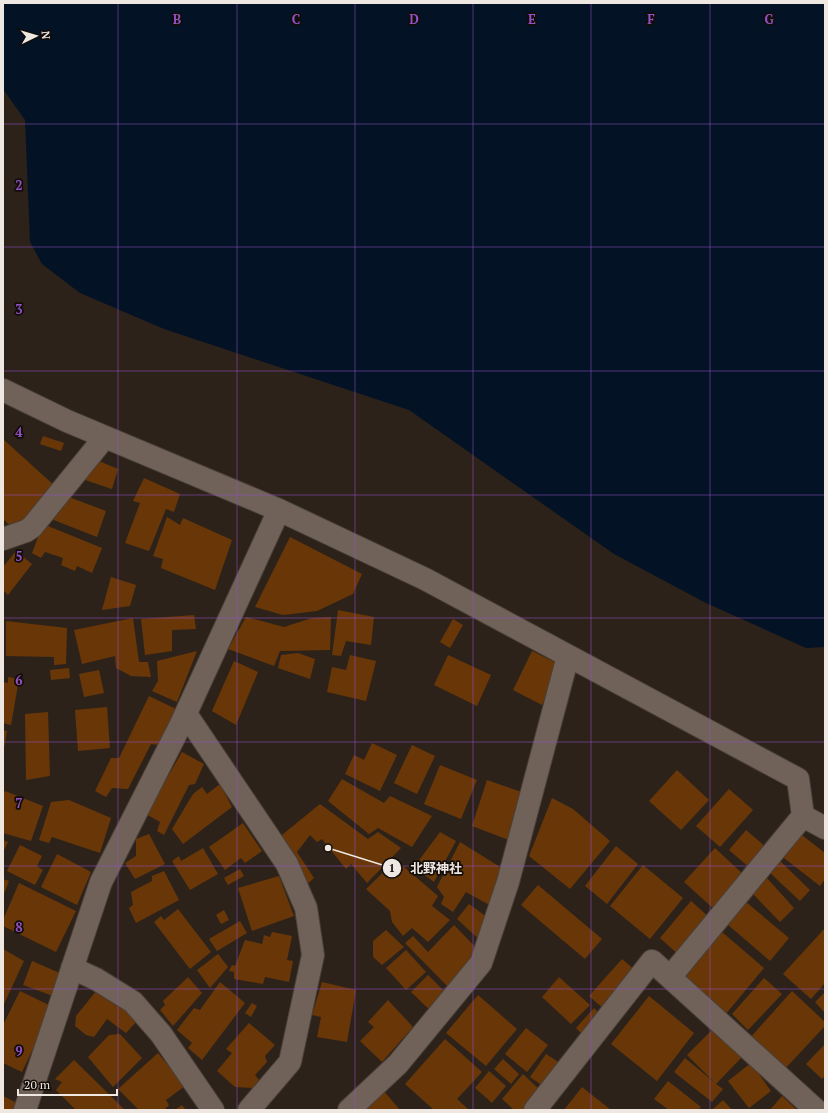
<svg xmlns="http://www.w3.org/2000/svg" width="828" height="1113" font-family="'PT Serif','Noto Sans JP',serif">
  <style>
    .water { fill: #031225 }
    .building { fill: #693707 }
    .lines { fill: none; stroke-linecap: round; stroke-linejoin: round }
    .minor-casing { stroke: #49403a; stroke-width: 24 }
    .minor { stroke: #706259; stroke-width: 22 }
    .grid { fill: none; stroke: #9251c6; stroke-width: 1; stroke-opacity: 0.55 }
    .grid-label { font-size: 13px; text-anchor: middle; font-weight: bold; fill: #9251c6; stroke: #120d09; stroke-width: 3.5; stroke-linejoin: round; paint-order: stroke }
    .leader { fill: none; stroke: #efe7e1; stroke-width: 1.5 }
    .callout-dot { fill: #efe7e1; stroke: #120d09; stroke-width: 1.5 }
    .mark-label { font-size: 12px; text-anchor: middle; font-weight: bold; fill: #111 }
    .callout-label { font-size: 13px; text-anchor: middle; font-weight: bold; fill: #efe7e1; stroke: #120d09; stroke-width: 3.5; stroke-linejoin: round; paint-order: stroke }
  </style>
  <rect width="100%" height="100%" fill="#2d2219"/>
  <!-- water -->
  <path class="water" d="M 3,3 L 825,3 L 825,647 L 806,648 L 706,603 L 614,554 L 409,410 L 164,329 L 80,293 L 42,264 L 30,242 L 25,120 L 3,89 Z"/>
  <!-- building -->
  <path class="building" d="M 43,436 L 64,443 L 61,451 L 40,444 Z
    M 3,439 L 56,487 L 17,532 L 3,519 Z
    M 99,461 L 118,469 L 112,489 L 85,480 Z
    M 144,478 L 180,494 L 174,512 L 166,509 L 149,551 L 125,543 L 140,503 L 133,501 Z
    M 66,496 L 106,511 L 97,537 L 46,517 Z
    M 167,517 L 180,525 L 183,518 L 232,540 L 215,590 L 161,568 L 163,559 L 153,556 Z
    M 43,524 L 102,548 L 92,573 L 77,566 L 75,571 L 61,565 L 63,558 L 45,552 L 41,558 L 32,553 Z
    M 290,537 L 362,574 L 353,594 L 317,611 L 283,615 L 255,607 Z
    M 16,551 L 32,564 L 8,595 L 3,590 L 3,567 Z
    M 111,577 L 136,585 L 130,606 L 102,610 Z
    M 338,610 L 374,617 L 371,645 L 346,641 L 341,656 L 332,655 Z
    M 194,615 L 196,629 L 172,630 L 172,651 L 145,655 L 141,619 Z
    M 246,617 L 284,627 L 312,618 L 331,617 L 330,650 L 280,651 L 274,666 L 228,649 Z
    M 133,618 L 139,662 L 148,662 L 151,677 L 131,676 L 116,668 L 115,656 L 82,664 L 74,630 Z
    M 453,619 L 463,625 L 450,648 L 440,642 Z
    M 6,621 L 67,628 L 66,664 L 54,665 L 54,657 L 6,656 Z
    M 197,651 L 177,702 L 152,691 L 158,681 L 157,661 Z
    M 532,651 L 561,665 L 542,705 L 513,690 Z
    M 298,653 L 315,659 L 310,679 L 278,668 L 281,655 Z
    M 350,655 L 376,661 L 366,701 L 327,692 L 332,667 L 346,670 Z
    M 448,655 L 491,675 L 477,706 L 434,685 Z
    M 234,661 L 258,672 L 236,725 L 212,711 Z
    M 69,668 L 70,678 L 51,680 L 50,670 Z
    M 99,670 L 104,693 L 84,697 L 79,674 Z
    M 8,677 L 19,679 L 11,725 L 3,723 L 3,682 L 8,683 Z
    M 149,696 L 176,709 L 158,745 L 151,744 L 128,789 L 112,788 L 106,797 L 95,791 L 111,758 L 119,758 Z
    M 107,707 L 110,748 L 78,751 L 75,710 Z
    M 48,712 L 50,776 L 26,780 L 25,714 Z
    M 3,730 L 7,731 L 4,748 L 3,748 Z
    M 372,743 L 397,755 L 380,791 L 345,774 L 354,755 L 364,760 Z
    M 412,745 L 435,756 L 417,794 L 394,783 Z
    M 182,752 L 204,764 L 195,784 L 189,785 L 164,835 L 157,831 L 160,822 L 146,814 Z
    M 440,765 L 477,780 L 461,819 L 424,804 Z
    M 677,770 L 709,800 L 681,830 L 649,801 Z
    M 342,779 L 384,803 L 390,796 L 432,816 L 412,847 L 378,828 L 369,834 L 328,801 Z
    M 487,780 L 527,794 L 511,841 L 472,826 Z
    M 220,784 L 232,807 L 183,844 L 172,829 L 193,794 L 202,787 L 207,794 Z
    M 729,789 L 753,810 L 720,847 L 696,826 Z
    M 5,791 L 43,806 L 31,841 L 3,833 L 3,794 Z
    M 552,798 L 573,809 L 610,841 L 570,889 L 529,856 Z
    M 69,800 L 111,818 L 100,853 L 52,837 L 49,843 L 39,840 L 51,802 Z
    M 320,804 L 368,839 L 378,832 L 401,848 L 367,883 L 351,864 L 346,869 L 322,839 L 317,842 L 310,835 L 297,852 L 314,878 L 303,888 L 277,839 Z
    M 243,823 L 262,851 L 245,863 L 241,858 L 225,870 L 209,847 Z
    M 746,830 L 767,848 L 750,868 L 729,850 Z
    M 440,832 L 456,841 L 434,882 L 414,867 Z
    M 798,832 L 825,853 L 825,879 L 820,886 L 780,855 Z
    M 149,834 L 165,864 L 135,879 L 125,863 L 136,856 L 136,839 Z
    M 3,840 L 8,842 L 3,852 Z
    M 460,842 L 505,870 L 493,907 L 466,892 L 453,912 L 441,904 L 444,897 L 437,887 Z
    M 20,845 L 42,856 L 37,866 L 43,870 L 35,885 L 7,871 Z
    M 616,846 L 638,864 L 607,904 L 585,886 Z
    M 203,848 L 218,874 L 190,890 L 172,861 L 179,856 L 181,861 Z
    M 715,848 L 745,876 L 715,910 L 684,882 Z
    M 57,854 L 91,872 L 77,905 L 41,887 Z
    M 396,860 L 438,896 L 432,906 L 450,920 L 428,942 L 412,928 L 403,936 L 392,922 L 390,911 L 366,889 Z
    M 779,860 L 810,890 L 800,901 L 769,872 Z
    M 643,865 L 683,898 L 650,939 L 610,906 Z
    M 240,869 L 244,876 L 228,885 L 224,878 Z
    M 164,871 L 179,900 L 136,923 L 129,908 L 133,905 L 131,892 L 152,881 L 152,876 Z
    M 279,876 L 294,916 L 252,931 L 238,888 Z
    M 766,877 L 794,908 L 780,922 L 750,891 Z
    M 3,879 L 9,881 L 3,896 Z
    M 19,883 L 76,911 L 56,952 L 3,926 L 3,920 Z
    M 538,885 L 602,939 L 585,959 L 521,905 Z
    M 691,901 L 711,919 L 680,956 L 660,938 Z
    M 746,902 L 789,938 L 770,961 L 727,924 Z
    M 469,904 L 491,920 L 482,942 L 457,919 Z
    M 178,909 L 211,952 L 190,969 L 154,922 L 161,916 L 164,920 Z
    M 224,910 L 229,920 L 221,924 L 216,915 Z
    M 240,921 L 247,933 L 217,951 L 209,939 Z
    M 454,925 L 480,952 L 450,989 L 405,943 L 413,936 L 428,952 Z
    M 825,928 L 825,983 L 811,999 L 783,974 Z
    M 386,930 L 404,947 L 382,965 L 373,957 L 373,941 Z
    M 272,932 L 292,936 L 287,960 L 293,961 L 289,982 L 265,977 L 263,984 L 234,979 L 234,972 L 229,971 L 232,965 L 235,966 L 245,940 L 262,944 L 264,935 L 270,937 Z
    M 722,932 L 764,968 L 725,1015 L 682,977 Z
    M 3,949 L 24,961 L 3,1006 Z
    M 406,950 L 426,972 L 406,990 L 386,968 Z
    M 218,954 L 228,967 L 210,988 L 197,970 Z
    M 622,959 L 637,972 L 604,1009 L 589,996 Z
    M 32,961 L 62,974 L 53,996 L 23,985 Z
    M 428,975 L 449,996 L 433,1013 L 411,992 Z
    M 188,977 L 202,993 L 173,1026 L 160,1010 L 165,1005 L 163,1001 Z
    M 559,977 L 590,1005 L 571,1024 L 542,997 Z
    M 764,978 L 782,994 L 748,1030 L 732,1014 Z
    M 220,982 L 245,1003 L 202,1060 L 188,1048 L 192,1043 L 177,1030 L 194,1008 L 200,1010 Z
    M 322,982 L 356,990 L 347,1042 L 317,1037 L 321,1017 L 312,1015 Z
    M 97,990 L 138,1020 L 126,1033 L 107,1019 L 94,1037 L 86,1035 L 75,1026 L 76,1016 Z
    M 20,991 L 53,1007 L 22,1072 L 3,1063 L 3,1025 Z
    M 792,991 L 825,1022 L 825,1026 L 783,1071 L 749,1039 Z
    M 825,992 L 825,1013 L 815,1002 Z
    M 478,995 L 517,1029 L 486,1066 L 446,1033 Z
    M 649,996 L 694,1033 L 657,1081 L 611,1044 Z
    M 388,1000 L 413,1027 L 382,1062 L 360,1041 L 374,1027 L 368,1022 Z
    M 252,1003 L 257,1006 L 251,1017 L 245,1013 Z
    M 594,1008 L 604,1018 L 586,1038 L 576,1028 Z
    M 249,1023 L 275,1045 L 265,1056 L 267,1062 L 255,1075 L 259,1080 L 253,1088 L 235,1087 L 217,1071 L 232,1053 L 226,1049 Z
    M 526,1028 L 548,1045 L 527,1072 L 505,1054 Z
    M 713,1029 L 742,1057 L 716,1084 L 723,1089 L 712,1102 L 674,1072 L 685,1058 L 714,1082 L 687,1055 Z
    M 120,1034 L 142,1058 L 113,1087 L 88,1057 L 109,1035 Z
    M 445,1039 L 482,1072 L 457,1099 L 469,1110 L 434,1110 L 405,1084 Z
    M 825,1044 L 825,1076 L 822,1079 L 806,1064 Z
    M 158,1053 L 185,1086 L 166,1100 L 169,1105 L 164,1110 L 139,1110 L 118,1089 Z
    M 546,1054 L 563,1065 L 547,1089 L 530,1077 Z
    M 503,1059 L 519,1074 L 511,1084 L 494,1069 Z
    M 74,1060 L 125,1110 L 76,1110 L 56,1090 L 62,1082 L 55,1079 Z
    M 751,1063 L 771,1091 L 749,1108 L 728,1081 Z
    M 489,1071 L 506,1086 L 492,1103 L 475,1088 Z
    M 523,1074 L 543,1093 L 528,1110 L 514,1110 L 502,1099 Z
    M 668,1081 L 701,1107 L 698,1110 L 669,1110 L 654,1099 Z
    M 582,1087 L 611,1110 L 564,1110 Z
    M 383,1090 L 400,1110 L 362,1110 Z
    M 3,1096 L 19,1104 L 16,1110 L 3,1110 Z
    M 782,1096 L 797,1110 L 770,1110 Z
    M 723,1100 L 732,1110 L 712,1110 Z
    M 182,1105 L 186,1110 L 175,1110 Z"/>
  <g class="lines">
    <!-- minor casing -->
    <g class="minor-casing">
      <path id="minor" d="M 3,390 L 67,421 L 279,510 L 425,579 L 798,779 L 803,816 L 825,828
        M 3,539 L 26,531 L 32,527 L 105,437
        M 186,714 L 287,864 L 306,908 L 313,955 L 290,1062 L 249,1110
        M 72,968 L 96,979 L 133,1002 L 161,1034 L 213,1110
        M 671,976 L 803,816
        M 25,1110 L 101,882 L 181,724 L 279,510
        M 349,1110 L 398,1064 L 481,963 L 508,882 L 568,656
        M 535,1110 L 652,961 L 816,1110"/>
    </g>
    <!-- minor -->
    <use href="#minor" class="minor"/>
  </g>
  <!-- grid -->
  <path class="grid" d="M 118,3 L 118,1110M 237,3 L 237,1110M 355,3 L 355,1110M 473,3 L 473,1110M 591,3 L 591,1110M 710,3 L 710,1110M 3,124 L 825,124M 3,247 L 825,247M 3,371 L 825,371M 3,495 L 825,495M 3,618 L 825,618M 3,742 L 825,742M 3,866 L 825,866M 3,989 L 825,989"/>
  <g class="grid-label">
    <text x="177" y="24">B</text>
    <text x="296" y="24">C</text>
    <text x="414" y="24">D</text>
    <text x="532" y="24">E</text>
    <text x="651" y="24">F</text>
    <text x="769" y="24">G</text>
    <text x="19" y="190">2</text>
    <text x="19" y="314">3</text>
    <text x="19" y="437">4</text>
    <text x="19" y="561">5</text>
    <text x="19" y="685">6</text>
    <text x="19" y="808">7</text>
    <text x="19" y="932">8</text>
    <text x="19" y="1056">9</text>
  </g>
  <!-- callouts -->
  <path class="leader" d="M328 848L392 868"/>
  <g class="callout-dot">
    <circle cx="328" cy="848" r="4"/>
    <circle cx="392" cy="868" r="10"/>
  </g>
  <g class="mark-label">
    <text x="392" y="872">1</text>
  </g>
  <g class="callout-label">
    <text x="436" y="873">北野神社</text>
  </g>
  <!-- border -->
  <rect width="828" height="1113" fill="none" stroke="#efe7e1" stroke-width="8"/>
  <!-- north arrow -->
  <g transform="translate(36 36) rotate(85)" stroke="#120d09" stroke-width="3" paint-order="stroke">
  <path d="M0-3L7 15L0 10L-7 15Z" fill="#efe7e1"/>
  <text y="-6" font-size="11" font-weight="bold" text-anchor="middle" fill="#efe7e1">N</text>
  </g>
  <!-- scale -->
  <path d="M18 1089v6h99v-6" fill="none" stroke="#efe7e1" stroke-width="2"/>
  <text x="24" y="1089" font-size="12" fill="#efe7e1" stroke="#120d09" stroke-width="3" paint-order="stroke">20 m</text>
</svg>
